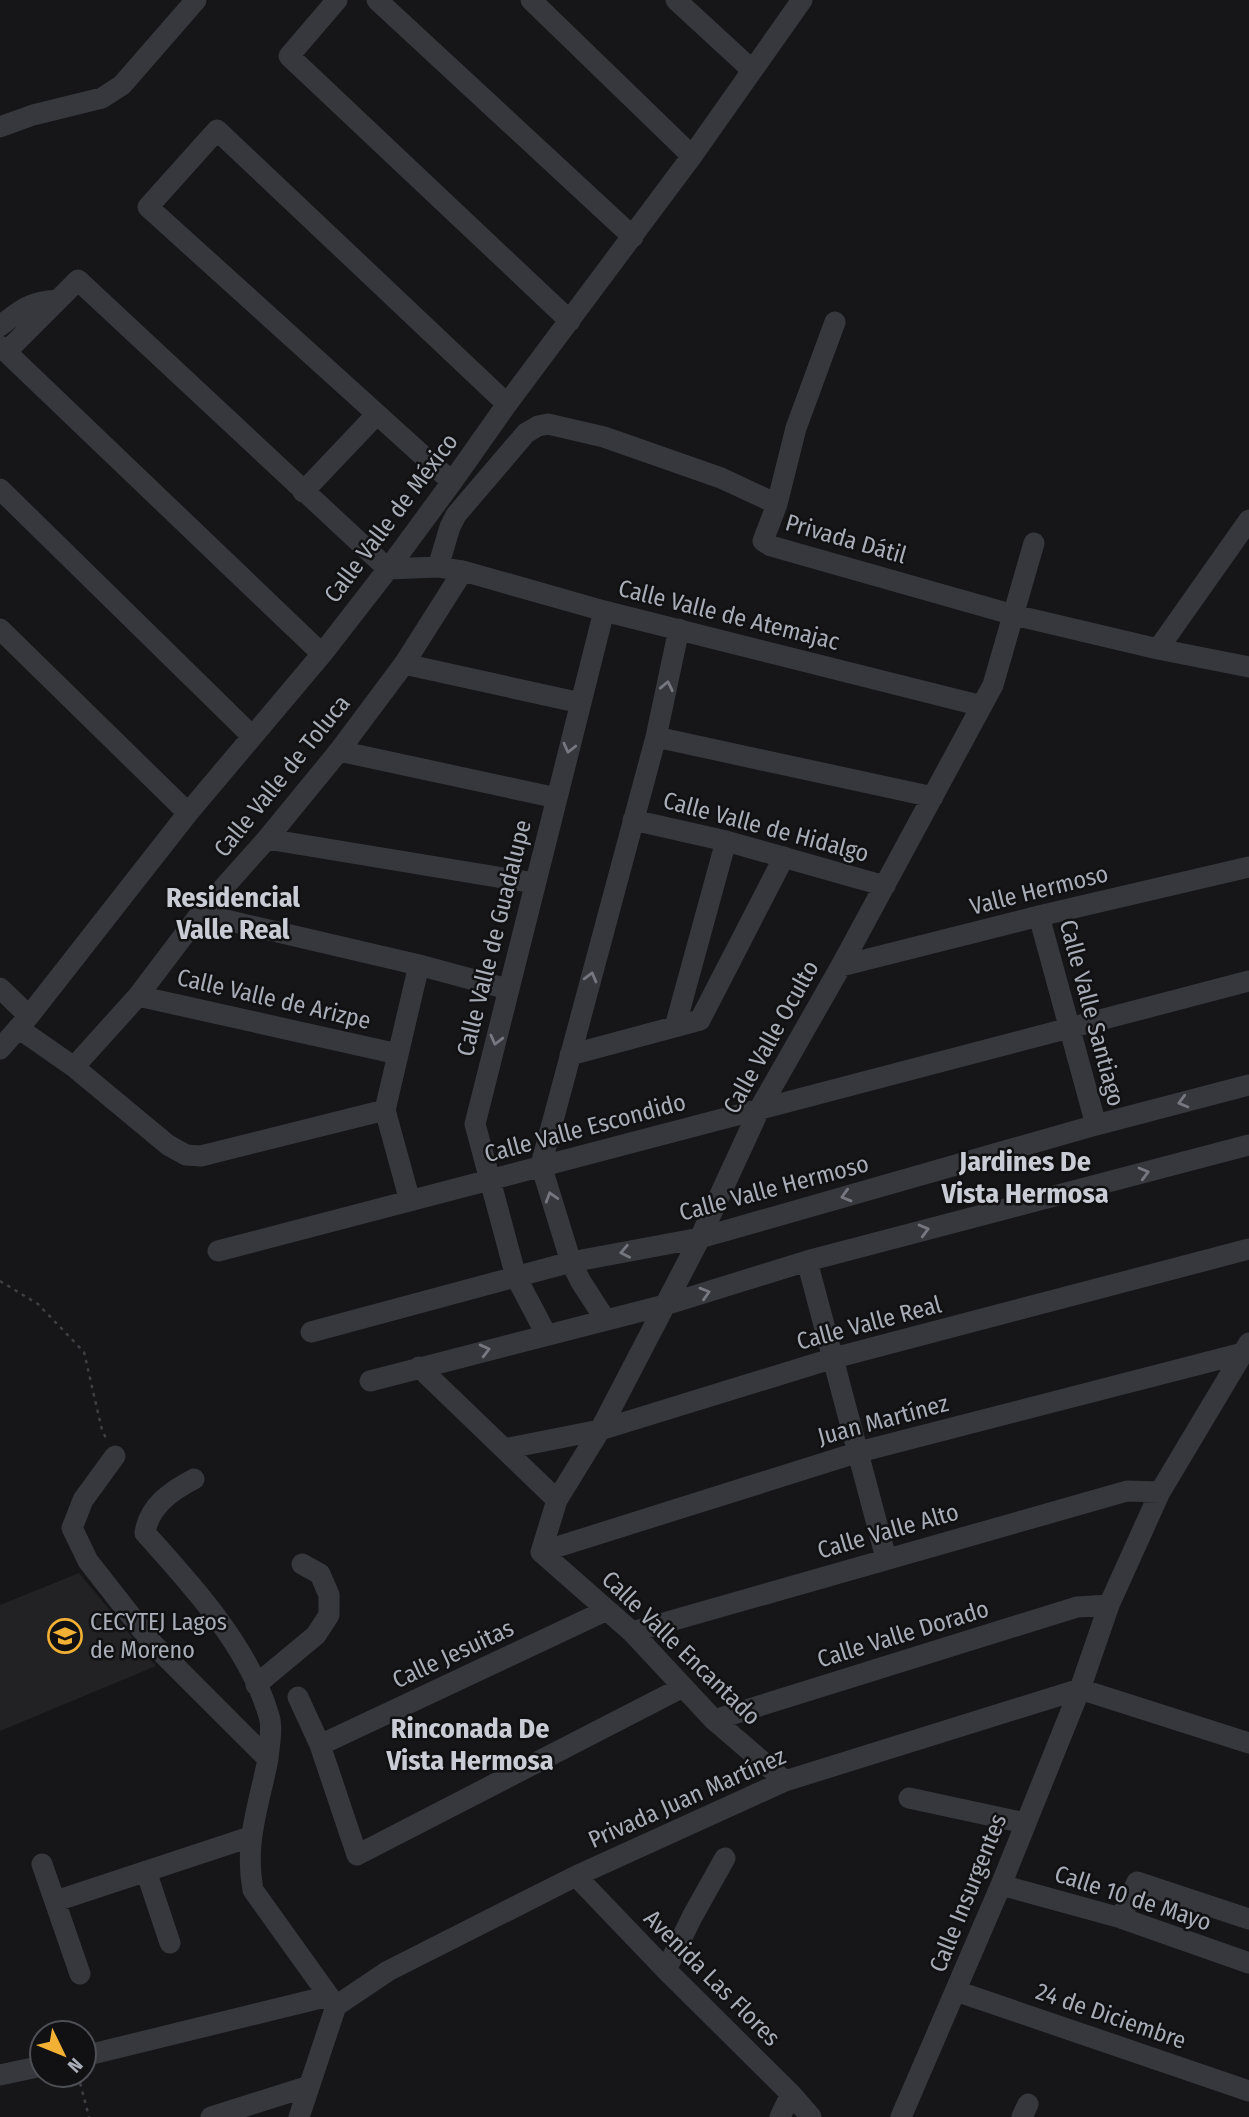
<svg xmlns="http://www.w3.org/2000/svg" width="1249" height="2117" font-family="'Fira Sans Condensed',sans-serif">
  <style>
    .built { fill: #222225 }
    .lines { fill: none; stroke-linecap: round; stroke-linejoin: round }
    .path { stroke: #3d3f44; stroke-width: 2.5; stroke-dasharray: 3.5 5; stroke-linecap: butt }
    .minor { stroke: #37383d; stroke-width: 21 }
    .oneway { stroke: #757881 }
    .labels { text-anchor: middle; stroke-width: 5; stroke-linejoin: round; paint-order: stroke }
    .street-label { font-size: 24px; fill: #a8adb8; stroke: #111113 }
    .poi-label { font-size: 24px; fill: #a8adb8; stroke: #111113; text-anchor: start }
    .quarter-label { font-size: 28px; font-weight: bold; fill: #c9ccd4; stroke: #111113 }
  </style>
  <rect width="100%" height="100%" fill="#161618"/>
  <!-- built -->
  <path class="built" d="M 79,1573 L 156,1666 L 0,1731 L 0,1605 Z"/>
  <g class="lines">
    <!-- path -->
    <path class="path" d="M 0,1281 L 38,1304 L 84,1352 L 102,1430 L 106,1438
      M 78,2075 L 89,2117"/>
    <!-- minor -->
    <path class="minor" d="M 337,0 L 289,56 L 570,321
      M 377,0 L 633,237
      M 531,0 L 692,156
      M 676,0 L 752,70
      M 0,127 L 33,115 L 102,98 L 122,85 L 196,0
      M 0,326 C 22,309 29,302 58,300
      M 0,346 L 322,654
      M 6,352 L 78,280 L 388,569 L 438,567 L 463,571 L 604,611 L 982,706
      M 452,482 L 148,207 L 217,130 L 507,404
      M 0,489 L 252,736
      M 303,492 L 377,414
      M 777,504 L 796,428 L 835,322
      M 438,567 L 450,527 L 456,515 L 526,433 L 538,426 L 548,424 L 604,437 L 721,478 L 777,504 L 763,541 L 771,546 L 1014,615 L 1158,649 L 1249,667
      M 0,629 L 188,813
      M 1158,649 L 1249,520
      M 404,664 L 581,703
      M 656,737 L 933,797
      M 339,751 L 557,798
      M 633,820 L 726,841 L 885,886
      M 267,839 L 534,883
      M 200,914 L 419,965 L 508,989
      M 1039,916 L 1096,1125
      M 841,966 L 1039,916 L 1249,867
      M 0,988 L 29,1016
      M 138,996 L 398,1054
      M 675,1027 L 726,841
      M 18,1028 L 74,1067 L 168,1145 L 186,1155 L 201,1156 L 385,1110
      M 0,1049 L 29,1016 L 188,813 L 322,654 L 388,569 L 452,482 L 507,404 L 692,156 L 802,0
      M 570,1055 L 700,1020 L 784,857
      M 74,1067 L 138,996 L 200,914 L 267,839 L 339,751 L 404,664 L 463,571
      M 410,1201 L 385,1110 L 419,965
      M 218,1251 L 1249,981
      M 807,1261 L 886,1558
      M 605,1319 L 581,1282 L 571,1262 L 541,1165 L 656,737 L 679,629
      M 311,1332 L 571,1262 L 700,1238 L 1096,1125 L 1249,1085
      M 546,1334 L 516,1277 L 475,1124 L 604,611
      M 419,1367 L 557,1500
      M 370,1381 L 665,1305 L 807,1261 L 1249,1145
      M 504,1449 L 600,1430 L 834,1358 L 1249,1249
      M 115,1456 L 83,1500 L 72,1528 L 88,1561 L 153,1644 L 268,1759 C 259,1805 244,1842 253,1890 L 336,2006
      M 194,1479 C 171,1491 149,1506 145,1533 C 192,1585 249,1647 269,1716 C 273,1728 269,1746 268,1759
      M 541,1552 L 557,1500 L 600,1430 L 700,1238 L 760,1108 L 841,966 L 993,685 L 1034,543
      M 541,1552 L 859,1452 L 1243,1353
      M 541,1552 L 632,1632 L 714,1720 L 785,1781
      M 632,1632 L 1127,1491 L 1160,1492
      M 256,1685 L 316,1635 L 329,1615 L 329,1595 L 320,1574 L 302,1564
      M 1080,1689 L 1249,1743
      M 298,1697 L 320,1745 L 357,1855 L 683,1687
      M 714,1720 L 1077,1607 L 1109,1605
      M 320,1745 L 607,1610
      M 909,1798 L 1025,1823
      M 42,1864 L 80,1974
      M 146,1871 L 170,1943
      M 576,1876 L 666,1970 L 791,2094 L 811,2117
      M 1001,1885 L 1121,1918 L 1249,1963
      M 56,1901 L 250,1837
      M 1121,1918 L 1137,1882 L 1249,1919
      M 666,1970 L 692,1917 L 725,1858
      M 956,1991 L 1249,2091
      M 336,2006 L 388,1971 L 576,1876 L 785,1781 L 1080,1689
      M 84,2056 L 329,1996
      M 0,2075 L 42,2066
      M 211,2117 L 309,2086
      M 299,2117 L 336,2006
      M 780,2117 L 791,2094
      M 901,2117 L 1001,1885 L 1080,1689 L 1109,1605 L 1160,1492 L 1249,1343
      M 1022,2117 L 1028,2104"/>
  </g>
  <!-- one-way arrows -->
  <defs><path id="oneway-chevron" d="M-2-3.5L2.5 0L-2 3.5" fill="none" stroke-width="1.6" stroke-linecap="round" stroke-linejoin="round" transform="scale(1.75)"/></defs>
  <g class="oneway">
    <use href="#oneway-chevron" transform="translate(667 686) rotate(-78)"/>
    <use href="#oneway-chevron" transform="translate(569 748) rotate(104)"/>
    <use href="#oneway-chevron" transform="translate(591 977) rotate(-75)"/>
    <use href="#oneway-chevron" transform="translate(496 1040) rotate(104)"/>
    <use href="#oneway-chevron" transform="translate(1183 1102) rotate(165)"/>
    <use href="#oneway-chevron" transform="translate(1144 1173) rotate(-15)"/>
    <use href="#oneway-chevron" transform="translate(846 1196) rotate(164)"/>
    <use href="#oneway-chevron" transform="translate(551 1197) rotate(-107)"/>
    <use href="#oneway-chevron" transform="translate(924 1230) rotate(-15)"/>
    <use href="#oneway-chevron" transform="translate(625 1252) rotate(169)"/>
    <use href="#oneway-chevron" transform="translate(705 1293) rotate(-17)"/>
    <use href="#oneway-chevron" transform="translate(485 1350) rotate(-14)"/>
  </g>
  <!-- icons -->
  <defs>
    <g id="school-ring" transform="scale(1.75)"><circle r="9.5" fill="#111113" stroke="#f2b134" stroke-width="1.5"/><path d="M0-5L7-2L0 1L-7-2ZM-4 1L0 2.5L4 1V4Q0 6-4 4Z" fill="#f2b134"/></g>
  </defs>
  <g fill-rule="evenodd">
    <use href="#school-ring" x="65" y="1636"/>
  </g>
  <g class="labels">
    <!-- street labels -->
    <g class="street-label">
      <text transform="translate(391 518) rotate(-53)" y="8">Calle Valle de México</text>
      <text transform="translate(846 539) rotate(16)" y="8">Privada Dátil</text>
      <text transform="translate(729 615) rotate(14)" y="8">Calle Valle de Atemajac</text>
      <text transform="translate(282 776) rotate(-51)" y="8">Calle Valle de Toluca</text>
      <text transform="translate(766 827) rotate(15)" y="8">Calle Valle de Hidalgo</text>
      <text transform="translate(1039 890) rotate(-14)" y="8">Valle Hermoso</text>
      <text transform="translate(494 938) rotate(-76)" y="8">Calle Valle de Guadalupe</text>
      <text transform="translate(274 999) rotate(13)" y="8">Calle Valle de Arizpe</text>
      <text transform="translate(1092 1013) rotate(75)" y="8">Calle Valle Santiago</text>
      <text transform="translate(771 1037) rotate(-61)" y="8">Calle Valle Oculto</text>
      <text transform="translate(585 1128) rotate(-15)" y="8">Calle Valle Escondido</text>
      <text transform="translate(774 1188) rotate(-15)" y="8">Calle Valle Hermoso</text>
      <text transform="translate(869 1323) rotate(-15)" y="8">Calle Valle Real</text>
      <text transform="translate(883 1420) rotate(-15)" y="8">Juan Martínez</text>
      <text transform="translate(888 1531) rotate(-16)" y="8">Calle Valle Alto</text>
      <text transform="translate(903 1634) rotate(-17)" y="8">Calle Valle Dorado</text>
      <text transform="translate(681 1648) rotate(44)" y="8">Calle Valle Encantado</text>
      <text transform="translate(453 1654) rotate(-25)" y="8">Calle Jesuitas</text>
      <text transform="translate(687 1798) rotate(-24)" y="8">Privada Juan Martínez</text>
      <text transform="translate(968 1893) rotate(-68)" y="8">Calle Insurgentes</text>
      <text transform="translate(1133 1898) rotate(18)" y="8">Calle 10 de Mayo</text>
      <text transform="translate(712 1978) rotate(45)" y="8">Avenida Las Flores</text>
      <text transform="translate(1111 2016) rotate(19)" y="8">24 de Diciembre</text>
    </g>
    <!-- poi labels -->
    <g class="poi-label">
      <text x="90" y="1630">CECYTEJ Lagos<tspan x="90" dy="28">de Moreno</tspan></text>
    </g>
    <!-- quarter labels -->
    <g class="quarter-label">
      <text x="233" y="907">Residencial<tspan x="233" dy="32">Valle Real</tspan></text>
      <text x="1025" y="1171">Jardines De<tspan x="1025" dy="32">Vista Hermosa</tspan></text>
      <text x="470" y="1738">Rinconada De<tspan x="470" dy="32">Vista Hermosa</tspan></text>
    </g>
  </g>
  <!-- north arrow -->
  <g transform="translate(63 2054) rotate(133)"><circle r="33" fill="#111113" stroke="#4d4f55" stroke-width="2"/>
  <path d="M0-5L12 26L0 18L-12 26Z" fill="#f2b134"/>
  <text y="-10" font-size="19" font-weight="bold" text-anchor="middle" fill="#a8adb8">N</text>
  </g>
</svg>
